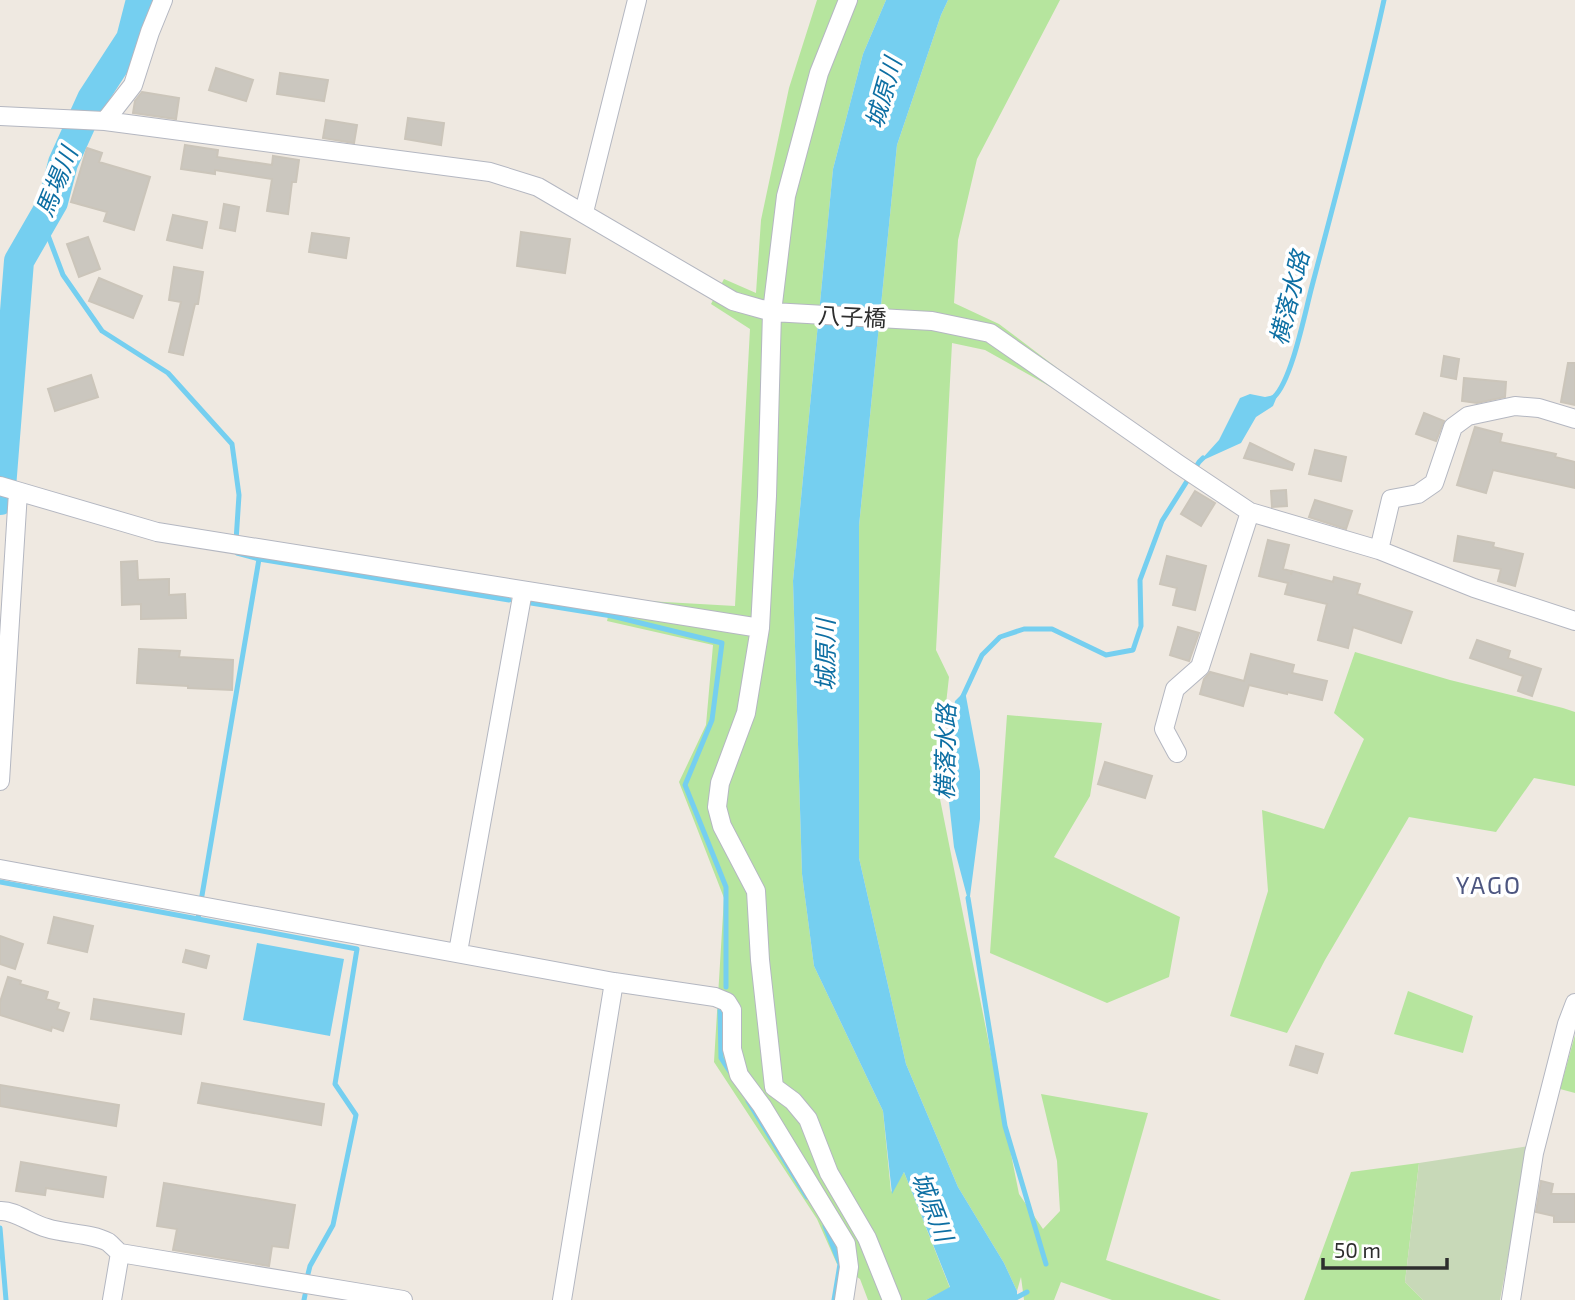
<svg xmlns="http://www.w3.org/2000/svg" width="1575" height="1300" font-family="'Exo 2','Noto Sans JP',sans-serif">
  <style>
    .green { fill: #b6e59e }
    .cemetery { fill: #c8d9b8 }
    .water { fill: #75cff0 }
    .lines { fill: none; stroke-linecap: round; stroke-linejoin: round }
    .stream { stroke: #75cff0; stroke-width: 5 }
    .river { stroke: #75cff0; stroke-width: 30 }
    .building { fill: #cbc7bf; stroke: #cbc5ba; stroke-width: 2 }
    .street-casing { stroke: #b4b7c1; stroke-width: 20 }
    .street { stroke: #fff; stroke-width: 18 }
    .labels { text-anchor: middle; stroke-width: 7; stroke-linejoin: round; paint-order: stroke }
    .street-label { font-size: 23px; fill: #2e2e2e; stroke: #fff }
    .water-label { font-size: 24px; font-style: italic; fill: #0d6fa3; stroke: #fff }
    .neighbourhood-label { font-size: 24px; letter-spacing: 2px; fill: #4d5680; stroke: #fff }
  </style>
  <rect width="100%" height="100%" fill="#efe9e1"/>
  <!-- green -->
  <path class="green" d="M 817,0 L 886,0 L 863,54 L 833,169 L 793,581 L 802,874 L 814,966 L 883,1111 L 891,1192 L 904,1172 L 950,1288 L 926,1300 L 868,1300 L 860,1279 L 837,1264 L 817,1219 L 714,1062 L 724,898 L 679,782 L 706,725 L 713,645 L 607,621 L 612,599 L 735,606 L 750,329 L 711,304 L 724,279 L 756,293 L 761,220 L 789,88 Z
    M 948,0 L 1060,0 L 977,159 L 958,240 L 954,303 L 999,324 L 1077,383 L 1067,396 L 985,350 L 952,343 L 936,650 L 949,677 L 937,784 L 1019,1194 L 1043,1229 L 1060,1211 L 1057,1161 L 1041,1094 L 1148,1113 L 1106,1260 L 1221,1300 L 1112,1300 L 1061,1282 L 1054,1300 L 1024,1300 L 1021,1277 L 1017,1291 L 1004,1263 L 958,1187 L 906,1064 L 859,858 L 859,526 L 897,145 L 941,15 Z
    M 1355,652 L 1450,680 L 1563,708 L 1575,712 L 1575,786 L 1534,778 L 1496,832 L 1409,817 L 1325,960 L 1287,1033 L 1230,1016 L 1268,891 L 1262,810 L 1324,829 L 1364,739 L 1334,713 Z
    M 1007,715 L 1102,723 L 1090,796 L 1054,857 L 1180,917 L 1169,977 L 1107,1003 L 990,953 Z
    M 1408,991 L 1473,1016 L 1463,1053 L 1394,1034 Z
    M 1575,1035 L 1575,1093 L 1560,1089 Z
    M 1419,1163 L 1405,1282 L 1423,1300 L 1304,1300 L 1351,1172 Z"/>
  <!-- cemetery -->
  <path class="cemetery" d="M 1529,1146 L 1500,1300 L 1423,1300 L 1405,1282 L 1419,1163 Z"/>
  <!-- water -->
  <path class="water" d="M 886,0 L 948,0 L 941,15 L 897,145 L 859,526 L 859,858 L 906,1064 L 958,1187 L 1004,1263 L 1017,1291 L 1017,1300 L 926,1300 L 950,1287 L 904,1172 L 892,1194 L 883,1111 L 814,966 L 802,874 L 793,581 L 833,169 L 863,54 Z
    M 1250,394 L 1265,397 L 1278,394 L 1273,406 L 1256,417 L 1241,443 L 1199,462 L 1219,440 L 1240,398 Z
    M 965,691 L 980,771 L 980,819 L 969,904 L 954,847 L 946,775 L 955,701 Z
    M 257,943 L 344,959 L 330,1036 L 243,1020 Z"/>
  <g class="lines">
    <!-- stream -->
    <path class="stream" d="M 53,202 L 46,230 L 63,275 L 102,331 L 168,373 L 232,444 L 239,495 L 236,541
      M 1274,397 C 1292,380 1305,312 1312,286 C 1337,191 1363,96 1384,0
      M 237,553 L 259,559 L 198,919 L 357,949 L 335,1084 L 356,1115 L 333,1225 L 310,1266 L 308,1274
      M 259,559 L 509,600
      M 531,603 L 612,616 L 722,643 L 712,720 L 685,785 L 726,887 L 726,987
      M 963,696 L 982,655 L 1000,637 L 1024,629 L 1052,629 L 1106,655 L 1133,650 L 1141,626 L 1140,580 L 1162,521 L 1199,462 L 1203,458
      M 0,882 L 198,919
      M 968,898 L 1005,1126 L 1046,1264
      M 720,1010 L 721,1058 L 732,1075
      M 748,1101 L 807,1197
      M 825,1226 L 840,1264 L 834,1300
      M 0,1228 L 6,1300
      M 304,1300 L 305,1295
      M 1012,1300 L 1027,1292"/>
    <!-- river -->
    <path class="river" d="M 0,500 L 19,261 L 53,202 L 63,163 L 92,99 L 131,39 L 141,0"/>
  </g>
  <!-- building -->
  <path class="building" d="M 216,68 L 253,80 L 246,101 L 209,90 Z
    M 280,73 L 328,80 L 324,101 L 277,94 Z
    M 142,92 L 179,98 L 176,119 L 133,113 L 135,101 Z
    M 408,118 L 444,123 L 441,145 L 405,139 Z
    M 326,120 L 357,125 L 354,143 L 323,138 Z
    M 185,145 L 218,150 L 217,157 L 272,165 L 273,156 L 299,160 L 296,182 L 292,182 L 288,214 L 267,211 L 272,179 L 215,170 L 215,174 L 181,169 Z
    M 87,148 L 102,153 L 99,162 L 150,177 L 134,230 L 104,221 L 107,212 L 71,202 Z
    M 224,204 L 239,207 L 235,231 L 220,228 Z
    M 173,215 L 207,222 L 202,248 L 167,240 Z
    M 521,232 L 570,239 L 565,273 L 517,266 Z
    M 312,233 L 349,238 L 346,258 L 309,252 Z
    M 88,237 L 100,269 L 79,277 L 67,244 Z
    M 174,267 L 203,272 L 198,304 L 195,304 L 183,355 L 169,352 L 181,302 L 169,300 Z
    M 99,278 L 142,296 L 133,318 L 89,301 Z
    M 1444,356 L 1459,359 L 1456,379 L 1441,376 Z
    M 1568,363 L 1575,363 L 1575,405 L 1561,402 Z
    M 91,375 L 98,397 L 55,411 L 48,389 Z
    M 1464,378 L 1506,382 L 1505,397 L 1477,403 L 1462,401 Z
    M 1424,413 L 1444,421 L 1436,441 L 1416,434 Z
    M 1475,427 L 1502,434 L 1500,442 L 1556,454 L 1555,457 L 1575,462 L 1575,488 L 1493,470 L 1486,493 L 1457,485 Z
    M 1250,443 L 1294,464 L 1292,470 L 1244,458 Z
    M 1315,450 L 1346,457 L 1341,481 L 1309,474 Z
    M 1286,490 L 1287,506 L 1272,507 L 1271,491 Z
    M 1195,491 L 1215,503 L 1201,526 L 1181,514 Z
    M 1315,500 L 1352,511 L 1346,529 L 1309,517 Z
    M 1458,536 L 1494,543 L 1493,547 L 1523,554 L 1515,586 L 1498,581 L 1501,569 L 1454,561 Z
    M 1268,540 L 1289,545 L 1283,569 L 1291,571 L 1291,575 L 1292,571 L 1333,582 L 1334,577 L 1360,584 L 1357,594 L 1412,612 L 1401,643 L 1353,627 L 1348,648 L 1318,640 L 1327,604 L 1285,594 L 1288,583 L 1259,576 Z
    M 1167,556 L 1206,566 L 1195,610 L 1173,605 L 1177,588 L 1160,584 Z
    M 137,561 L 138,580 L 169,579 L 169,595 L 185,594 L 186,618 L 141,619 L 141,604 L 122,605 L 121,562 Z
    M 1178,627 L 1199,633 L 1189,661 L 1170,655 Z
    M 1477,640 L 1510,651 L 1508,658 L 1541,669 L 1532,696 L 1518,691 L 1523,676 L 1470,658 Z
    M 139,649 L 180,651 L 179,657 L 233,660 L 232,690 L 188,688 L 188,686 L 137,683 Z
    M 1251,654 L 1294,665 L 1292,673 L 1327,681 L 1322,700 L 1287,692 L 1287,694 L 1249,685 L 1243,706 L 1200,694 L 1204,679 L 1210,672 L 1244,681 Z
    M 1105,762 L 1152,776 L 1145,798 L 1098,784 Z
    M 54,917 L 93,926 L 87,952 L 48,943 Z
    M 0,936 L 23,944 L 15,969 L 0,964 Z
    M 186,950 L 209,956 L 206,968 L 183,962 Z
    M 8,977 L 21,981 L 20,984 L 48,992 L 46,999 L 59,1003 L 57,1009 L 69,1013 L 63,1031 L 52,1027 L 51,1031 L 0,1015 L 0,1002 Z
    M 94,999 L 184,1014 L 181,1034 L 91,1019 Z
    M 1296,1046 L 1323,1054 L 1317,1073 L 1290,1065 Z
    M 202,1083 L 324,1104 L 321,1125 L 198,1103 Z
    M 0,1085 L 119,1105 L 116,1126 L 0,1106 Z
    M 21,1162 L 106,1177 L 103,1197 L 46,1188 L 45,1195 L 16,1191 Z
    M 1541,1181 L 1553,1184 L 1551,1194 L 1575,1194 L 1575,1222 L 1554,1222 L 1554,1216 L 1536,1212 Z
    M 164,1183 L 295,1205 L 288,1248 L 272,1246 L 269,1266 L 173,1250 L 177,1229 L 157,1226 Z"/>
  <g class="lines">
    <!-- street casing -->
    <g class="street-casing">
      <path id="street" d="M 848,0 L 819,73 L 786,196 L 772,312 L 767,496 L 760,628 L 746,713 L 720,783 L 717,807 L 722,826 L 756,891 L 760,960 L 774,1087 L 793,1101 L 808,1119 L 829,1173 L 867,1238 L 892,1300
        M 0,116 L 105,121 L 490,172 L 538,187 L 733,301 L 772,312 L 932,321 L 990,333 L 1178,464 L 1250,512 L 1379,550 L 1474,588 L 1575,621
        M 105,121 L 133,85 L 150,32 L 163,0
        M 584,212 L 637,0
        M 0,486 L 157,532 L 760,628
        M 1379,550 L 1391,499 L 1418,494 L 1434,483 L 1453,427 L 1468,416 L 1515,406 L 1539,408 L 1575,419
        M 1177,753 L 1164,729 L 1175,689 L 1200,667 L 1250,512
        M 0,781 L 18,492
        M 0,869 L 614,982 L 715,997 L 727,1002 L 732,1010 L 732,1049 L 739,1075 L 762,1106 L 846,1244 L 849,1267 L 844,1300
        M 458,952 L 523,591
        M 0,1211 C 15,1210 31,1224 47,1228 C 65,1234 91,1233 108,1242 C 112,1245 116,1250 120,1253 L 403,1300
        M 112,1300 L 120,1253
        M 562,1300 L 614,982
        M 1511,1300 L 1534,1153 L 1567,1024 L 1575,1003"/>
    </g>
    <!-- street -->
    <use href="#street" class="street"/>
  </g>
  <g class="labels">
    <!-- street labels -->
    <g class="street-label">
      <text transform="translate(852 317) rotate(3)" y="8">八子橋</text>
    </g>
    <!-- water labels -->
    <g class="water-label">
      <text transform="translate(884 93) rotate(-74)" y="8">城原川</text>
      <text transform="translate(57 182) rotate(-68)" y="8">馬場川</text>
      <text transform="translate(1290 298) rotate(-76)" y="8">横落水路</text>
      <text transform="translate(826 655) rotate(-90)" y="8">城原川</text>
      <text transform="translate(946 752) rotate(-89)" y="8">横落水路</text>
      <text transform="translate(932 1207) rotate(69)" y="8">城原川</text>
    </g>
    <!-- neighbourhood labels -->
    <g class="neighbourhood-label">
      <text x="1489" y="894">YAGO</text>
    </g>
  </g>
  <!-- scale -->
  <path d="M1323 1258v10h124v-10" fill="none" stroke="#2e2e2e" stroke-width="3.5"/>
  <text x="1334" y="1258" font-size="21" fill="#2e2e2e" stroke="#ffffff" stroke-width="5" paint-order="stroke">50 m</text>
</svg>
